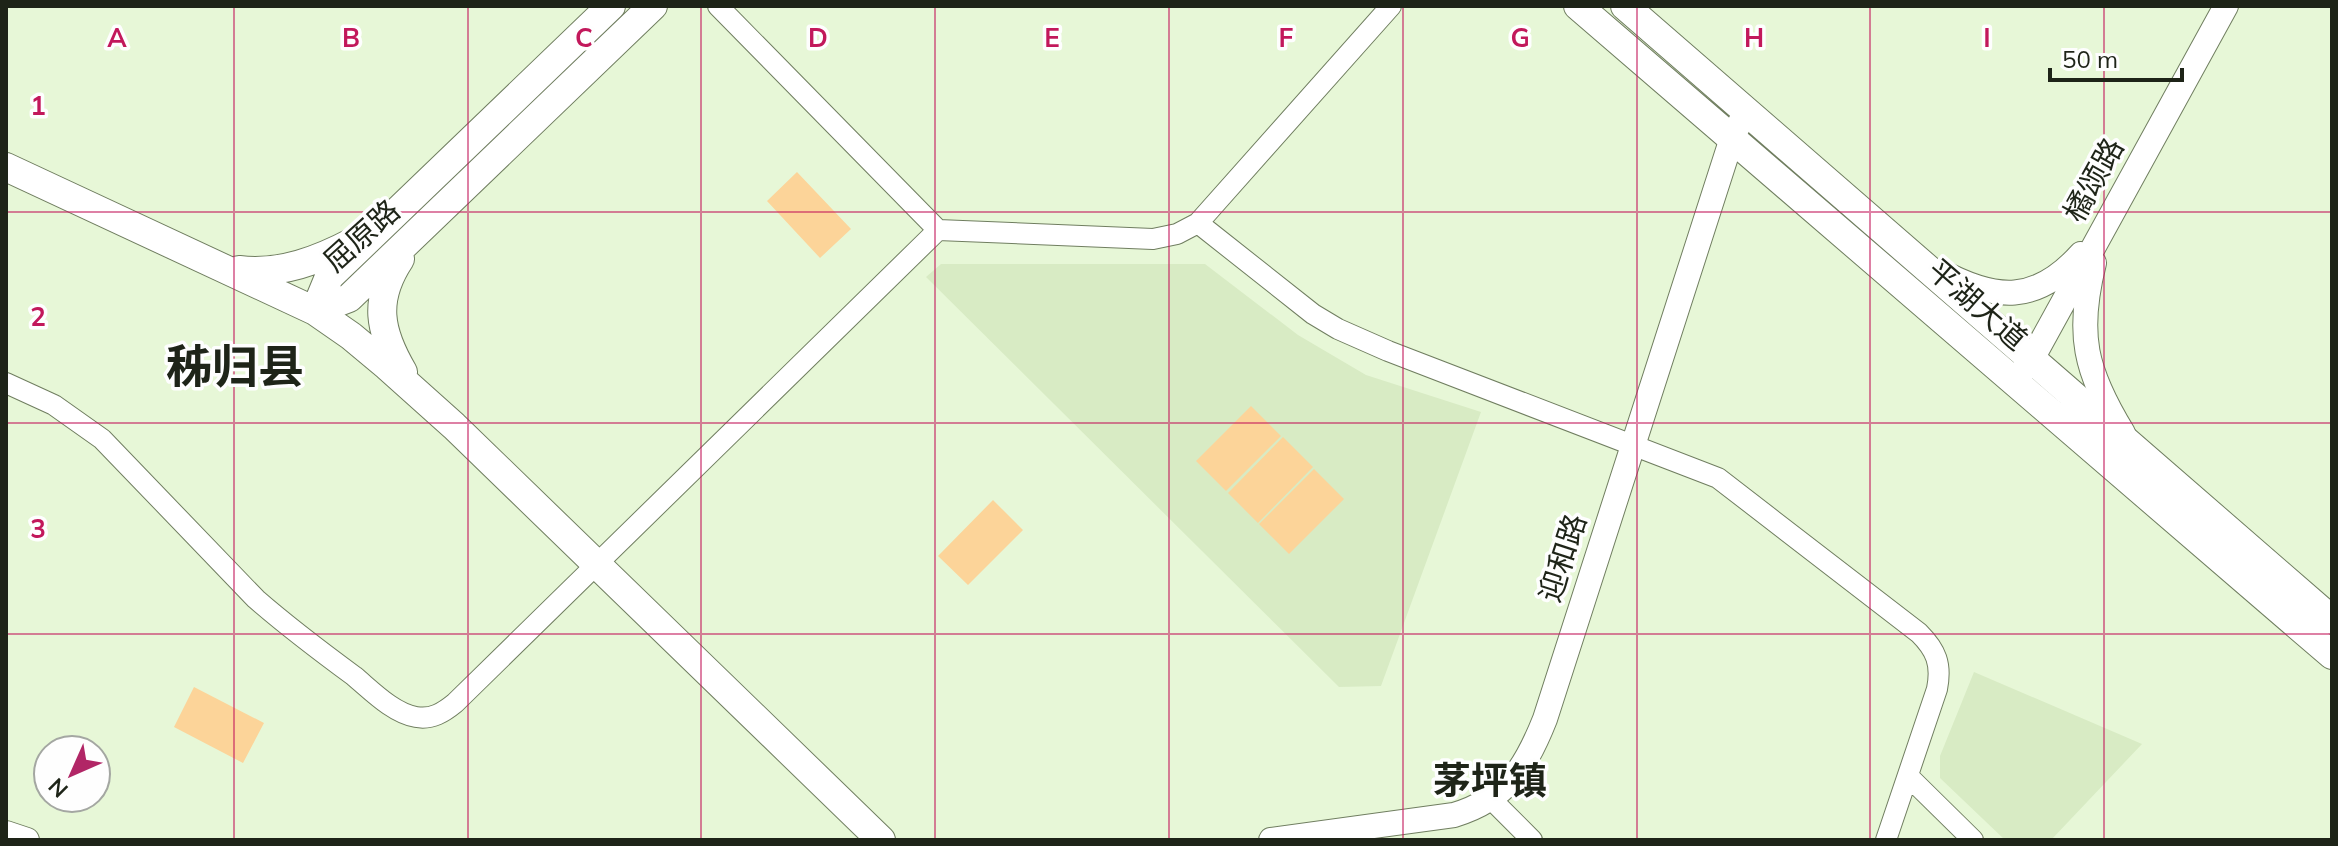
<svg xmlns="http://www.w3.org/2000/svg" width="2338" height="846" font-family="Mulish,'Noto Sans SC',sans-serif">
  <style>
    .built { fill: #d8ebc4 }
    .green { fill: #fcd499 }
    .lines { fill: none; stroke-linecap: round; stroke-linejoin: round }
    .minor-casing { stroke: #707e60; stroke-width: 22 }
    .tertiary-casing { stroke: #707e60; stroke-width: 26 }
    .secondary-casing { stroke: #707e60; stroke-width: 30 }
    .minor { stroke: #fff; stroke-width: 20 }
    .tertiary { stroke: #fff; stroke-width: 24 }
    .secondary { stroke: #fff; stroke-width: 28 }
    .grid { fill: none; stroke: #c2185b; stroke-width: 2; stroke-opacity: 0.55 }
    .labels { text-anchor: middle; stroke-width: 7; stroke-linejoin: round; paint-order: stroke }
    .street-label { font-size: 30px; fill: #1e2418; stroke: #fefefe }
    .district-label { font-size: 38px; font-weight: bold; fill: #1e2418; stroke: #fefefe }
    .town-label { font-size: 46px; font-weight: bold; fill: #1e2418; stroke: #fefefe }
    .grid-label { font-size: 26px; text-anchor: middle; font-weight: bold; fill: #c2185b; stroke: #fefefe; stroke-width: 7; stroke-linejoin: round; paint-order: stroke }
  </style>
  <rect width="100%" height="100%" fill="#e7f7d7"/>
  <!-- built -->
  <path class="built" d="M 941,264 L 1205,264 L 1298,335 L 1366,375 L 1481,412 L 1381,686 L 1339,687 L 926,277 Z
    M 1974,672 L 2142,744 L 2051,840 L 2005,840 L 1940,778 L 1940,756 Z"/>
  <!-- green -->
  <path class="green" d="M 797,172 L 851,229 L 820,258 L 767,201 Z
    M 1251,406 L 1281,436 L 1226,491 L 1196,461 Z
    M 1283,437 L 1313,467 L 1258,523 L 1228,493 Z
    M 1314,469 L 1344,499 L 1289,554 L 1259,524 Z
    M 993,500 L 1023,530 L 968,585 L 938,556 Z
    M 194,687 L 264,723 L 243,763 L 174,727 Z"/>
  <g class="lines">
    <!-- minor casing -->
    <g class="minor-casing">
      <path id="minor" d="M 718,6 L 938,230
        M 1198,223 L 1313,314 L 1338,329 L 1388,351 L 1718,478 L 1919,633 C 1936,650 1942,664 1937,689 L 1886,840
        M 6,383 L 54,405 L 102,439 L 256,599 C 287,626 320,651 354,676 C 372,691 393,713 416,717 C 432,720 444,712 455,703 L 938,230 L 1153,239 L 1177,234 L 1198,223 L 1391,6
        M 1908,776 L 1973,840
        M 1491,799 L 1532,840"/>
    </g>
    <!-- tertiary casing -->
    <g class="tertiary-casing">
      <path id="tertiary" d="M 2094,263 C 2076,334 2085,371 2123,433
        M 1940,271 C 1996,301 2036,304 2081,254
        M 2021,373 L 2032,359 L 2226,6
        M 6,833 L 27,840
        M 1271,840 L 1454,815 C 1507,799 1526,767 1545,719 L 1732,138 L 1746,111"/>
    </g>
    <!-- secondary casing -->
    <g class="secondary-casing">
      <path id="secondary" d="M 1578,6 L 2332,655
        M 1625,6 L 2332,620
        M 6,167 L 315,311 L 351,336 L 387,366 L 454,426 L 881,840
        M 400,259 C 373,300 379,331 403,372
        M 239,270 C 281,275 319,260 355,241
        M 315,311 L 349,298 L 653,6
        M 315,311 L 329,277 L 611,6"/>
    </g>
    <!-- minor -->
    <use href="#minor" class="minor"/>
    <!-- tertiary -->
    <use href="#tertiary" class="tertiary"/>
    <!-- secondary -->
    <use href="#secondary" class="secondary"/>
  </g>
  <!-- grid -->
  <path class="grid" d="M 234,6 L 234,840M 468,6 L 468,840M 701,6 L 701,840M 935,6 L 935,840M 1169,6 L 1169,840M 1403,6 L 1403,840M 1637,6 L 1637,840M 1870,6 L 1870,840M 2104,6 L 2104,840M 6,212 L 2332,212M 6,423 L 2332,423M 6,634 L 2332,634"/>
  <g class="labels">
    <!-- street labels -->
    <g class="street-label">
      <text transform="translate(2094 180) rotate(-61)" y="10">橘颂路</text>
      <text transform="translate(362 236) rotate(-42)" y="10">屈原路</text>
      <text transform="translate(1977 305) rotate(41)" y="10">平湖大道</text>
      <text transform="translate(1563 558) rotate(-72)" y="10">迎和路</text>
    </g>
    <!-- district labels -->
    <g class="district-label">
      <text x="1490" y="794">茅坪镇</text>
    </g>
    <!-- town labels -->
    <g class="town-label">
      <text x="235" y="383">秭归县</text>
    </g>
  </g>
  <g class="grid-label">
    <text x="117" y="47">A</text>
    <text x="351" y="47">B</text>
    <text x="584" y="47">C</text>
    <text x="818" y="47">D</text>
    <text x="1052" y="47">E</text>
    <text x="1286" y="47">F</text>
    <text x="1520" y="47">G</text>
    <text x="1754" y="47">H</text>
    <text x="1987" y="47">I</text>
    <text x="38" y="115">1</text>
    <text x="38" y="326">2</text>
    <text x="38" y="538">3</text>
  </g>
  <!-- border -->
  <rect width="2338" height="846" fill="none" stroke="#1e2418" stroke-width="16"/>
  <!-- north arrow -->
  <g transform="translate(72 774) rotate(225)"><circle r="38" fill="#fefefe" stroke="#a4a7a2" stroke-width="2"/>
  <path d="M0-6L14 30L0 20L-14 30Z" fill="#b12666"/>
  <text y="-12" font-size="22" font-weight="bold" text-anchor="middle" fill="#1e2418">N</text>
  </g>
  <!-- scale -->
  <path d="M2050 68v12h132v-12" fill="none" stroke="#1e2418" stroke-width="4"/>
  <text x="2062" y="68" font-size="24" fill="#1e2418" stroke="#fefefe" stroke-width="6" paint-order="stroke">50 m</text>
</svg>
